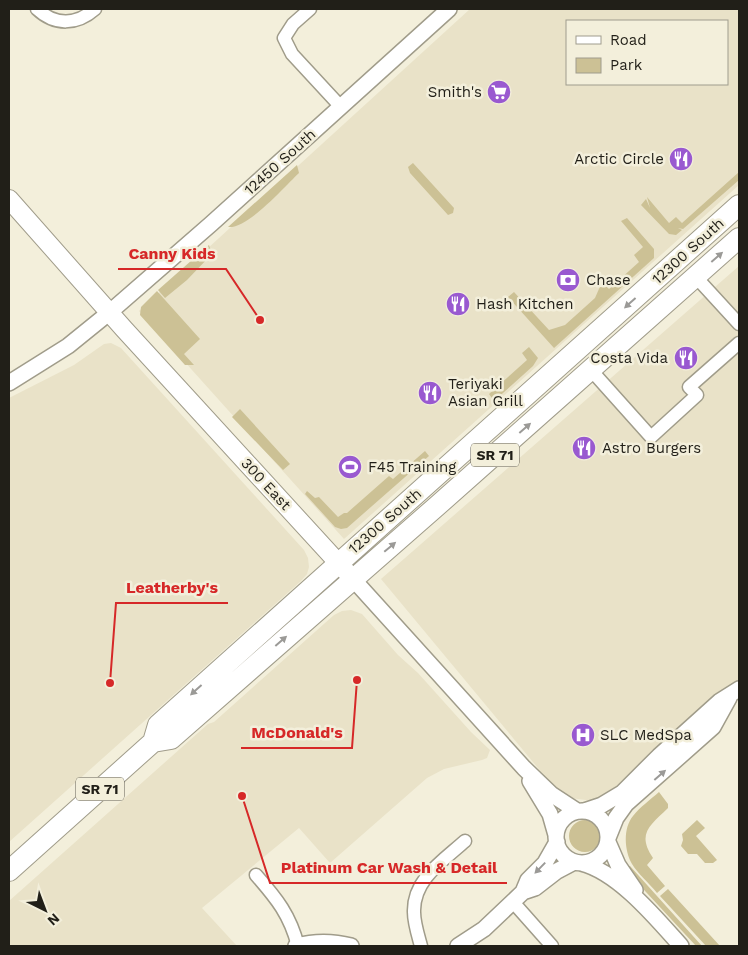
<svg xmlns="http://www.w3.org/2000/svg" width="748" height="955" font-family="'Work Sans',sans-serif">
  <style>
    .built { fill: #e9e2c8; fill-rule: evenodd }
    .green { fill: #ccc195 }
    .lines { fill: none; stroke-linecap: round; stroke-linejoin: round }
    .minor-casing { stroke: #a09c8a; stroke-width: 15 }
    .tertiary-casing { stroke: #a09c8a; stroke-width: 18 }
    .secondary-casing { stroke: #a09c8a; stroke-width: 20 }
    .primary-casing { stroke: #a09c8a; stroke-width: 22 }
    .minor { stroke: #fff; stroke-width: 12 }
    .tertiary { stroke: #fff; stroke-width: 15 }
    .secondary { stroke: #fff; stroke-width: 18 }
    .primary { stroke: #fff; stroke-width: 20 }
    .oneway { fill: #9b9a97 }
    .labels { text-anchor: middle; stroke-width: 5; stroke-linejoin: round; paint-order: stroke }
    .shield { fill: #f3efdb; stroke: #605d52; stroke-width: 1 }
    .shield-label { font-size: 14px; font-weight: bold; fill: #211f18 }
    .poi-label { font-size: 15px; fill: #211f18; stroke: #f3efdb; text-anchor: start }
    .street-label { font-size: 15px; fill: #211f18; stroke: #f3efdb }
    .leader { fill: none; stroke: #d62828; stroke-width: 2 }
    .callout-dot { fill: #d62828; stroke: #f3efdb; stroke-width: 2 }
    .callout-label { font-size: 16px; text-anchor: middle; font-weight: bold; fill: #d62828; stroke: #f3efdb; stroke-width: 5; stroke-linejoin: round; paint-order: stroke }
  </style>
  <rect width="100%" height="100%" fill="#f3efdb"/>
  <!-- built -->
  <path class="built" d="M 470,9 L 739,9 L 739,185 L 344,539 L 139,311 ZM 567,21 L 727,21 L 727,84 L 567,84 Z
    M 739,266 L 739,684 L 602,802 L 562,797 L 381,579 Z
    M 111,343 L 121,348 L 304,550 L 308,558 L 309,567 L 307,574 L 301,581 L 9,842 L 9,398 L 74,365 L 104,344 Z
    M 351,610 L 362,614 L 398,655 L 418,673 L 471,732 L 490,750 L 487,758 L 482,760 L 444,769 L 427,778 L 330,863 L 299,828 L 202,908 L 237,946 L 9,946 L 9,901 L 208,724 L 214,722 L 334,615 L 342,611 Z"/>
  <!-- green -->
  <path class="green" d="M 413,163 L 454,208 L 453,213 L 448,215 L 410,173 L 408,167 Z
    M 297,165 L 299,173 C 284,187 248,229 228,227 Z
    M 739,172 L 739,180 L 683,229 L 678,228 L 682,230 L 676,235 L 669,234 L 641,205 L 646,199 L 650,208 L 647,197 L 669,223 L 676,217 L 682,223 Z
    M 627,218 L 654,249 L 654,258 L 554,348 L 508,297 L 514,292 L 549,330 L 565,325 L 595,298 L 602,282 L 609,289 L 639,262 L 634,255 L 643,247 L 621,221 Z
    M 209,245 L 211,251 L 210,256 L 187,280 L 165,298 L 158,290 Z
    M 157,291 L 200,339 L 184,354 L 194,365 L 185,365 L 140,315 L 141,307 Z
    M 529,347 L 538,358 L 533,366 L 494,401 L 489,394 L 527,360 L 522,353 Z
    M 240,409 L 290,464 L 283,470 L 232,417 Z
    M 425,451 L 429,456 L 347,528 L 341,529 L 335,527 L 305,494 L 307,491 L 315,498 L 319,497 L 338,517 L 344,513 L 347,513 L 389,476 L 393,479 Z
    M 659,792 L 668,804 L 668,808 C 651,825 636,833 653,858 L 647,865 L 665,886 L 657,893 C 649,883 638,874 632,864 C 624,850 623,828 633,816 C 640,807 650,800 659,792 Z
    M569 836a16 16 0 1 1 32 0a16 16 0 1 1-32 0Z
    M 697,820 L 705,828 L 696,836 L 717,860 L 713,863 L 705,863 L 697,854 L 688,854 L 681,846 L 683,840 L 682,834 Z
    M 628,866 L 630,866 L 702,946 L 696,946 L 633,878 Z
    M 668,889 L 720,946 L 706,946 L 660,896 Z"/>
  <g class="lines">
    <!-- minor casing -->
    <g class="minor-casing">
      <path id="minor" d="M 37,9 C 55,26 77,25 95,9
        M 310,9 L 293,24 L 284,38 L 292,54 L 341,107
        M 695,276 L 739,324
        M 591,370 L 651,437 L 697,395 L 689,387 L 739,343
        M 256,875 C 277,899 290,915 298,946
        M 513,902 L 552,946
        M 421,946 C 418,935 414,923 414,912 C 413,879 444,860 465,841"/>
    </g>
    <!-- tertiary casing -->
    <g class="tertiary-casing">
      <path id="tertiary" d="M 9,383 L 68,346 L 110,312 L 211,224 L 449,9
        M 353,579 L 524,768 L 551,794 L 577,811
        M 530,781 L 550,814 L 556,835
        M 584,811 L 602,805 L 622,793 L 659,756 L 720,701 L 739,689
        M556 837a26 26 0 1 1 52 0a26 26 0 1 1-52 0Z
        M 608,838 L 616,818 L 626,804 L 713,727 L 729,698
        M 608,842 L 618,865 L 635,890
        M 581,863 C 618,872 656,918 681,946
        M 523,892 L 535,888 L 557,871 L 574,862
        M 296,946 C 315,941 332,941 351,946
        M 458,946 L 484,929 L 523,892 L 528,880 L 545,863 L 557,842"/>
    </g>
    <!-- secondary casing -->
    <g class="secondary-casing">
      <path id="secondary" d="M 9,199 L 124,329 L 353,579"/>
    </g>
    <!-- primary casing -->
    <g class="primary-casing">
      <path id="primary" d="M 153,742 L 158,725 L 739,205
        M 9,871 L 153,742 L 171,739 L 437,506 L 739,238"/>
    </g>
    <!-- minor -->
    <use href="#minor" class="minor"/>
    <!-- tertiary -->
    <use href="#tertiary" class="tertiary"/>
    <!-- secondary -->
    <use href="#secondary" class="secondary"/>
    <!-- primary -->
    <use href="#primary" class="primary"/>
  </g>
  <!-- one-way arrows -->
  <defs><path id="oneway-solid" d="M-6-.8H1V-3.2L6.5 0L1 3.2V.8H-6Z" transform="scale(1.25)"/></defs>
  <g class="oneway">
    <use href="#oneway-solid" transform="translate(717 257) rotate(-41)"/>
    <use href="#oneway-solid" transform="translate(630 303) rotate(138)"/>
    <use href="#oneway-solid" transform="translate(525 428) rotate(-41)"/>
    <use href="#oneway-solid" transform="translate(390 547) rotate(-40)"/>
    <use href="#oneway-solid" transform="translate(281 641) rotate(-41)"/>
    <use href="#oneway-solid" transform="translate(196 690) rotate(138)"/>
    <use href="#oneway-solid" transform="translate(660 775) rotate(-41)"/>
    <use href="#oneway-solid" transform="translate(540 868) rotate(134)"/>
  </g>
  <!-- icons -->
  <defs>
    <g id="supermarket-disc" transform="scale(1.25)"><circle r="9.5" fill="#9959d0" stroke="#f3efdb"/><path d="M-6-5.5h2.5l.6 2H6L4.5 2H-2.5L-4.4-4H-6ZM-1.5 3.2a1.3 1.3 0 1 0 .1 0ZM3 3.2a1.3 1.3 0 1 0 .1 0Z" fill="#fff"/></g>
    <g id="restaurant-disc" transform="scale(1.25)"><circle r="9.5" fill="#9959d0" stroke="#f3efdb"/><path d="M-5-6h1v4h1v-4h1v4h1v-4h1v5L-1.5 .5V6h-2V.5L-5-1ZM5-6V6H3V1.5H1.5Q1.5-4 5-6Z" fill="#fff"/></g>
    <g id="bank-disc" transform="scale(1.25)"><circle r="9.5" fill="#9959d0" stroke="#f3efdb"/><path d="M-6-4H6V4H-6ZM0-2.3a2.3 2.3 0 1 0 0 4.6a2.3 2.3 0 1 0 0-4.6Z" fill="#fff"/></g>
    <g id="stadium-disc" transform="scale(1.25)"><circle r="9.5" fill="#9959d0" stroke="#f3efdb"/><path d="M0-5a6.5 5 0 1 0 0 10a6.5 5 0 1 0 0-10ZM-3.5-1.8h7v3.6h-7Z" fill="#fff"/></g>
    <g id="hospital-disc" transform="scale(1.25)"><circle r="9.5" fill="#9959d0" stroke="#f3efdb"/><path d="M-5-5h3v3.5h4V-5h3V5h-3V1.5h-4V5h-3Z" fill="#fff"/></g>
  </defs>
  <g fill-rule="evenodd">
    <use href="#supermarket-disc" x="499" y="92"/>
    <use href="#restaurant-disc" x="681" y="159"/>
    <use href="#bank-disc" x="568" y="280"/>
    <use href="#restaurant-disc" x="458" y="304"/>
    <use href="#restaurant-disc" x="686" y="358"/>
    <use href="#restaurant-disc" x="430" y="393"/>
    <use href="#restaurant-disc" x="584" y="448"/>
    <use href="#stadium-disc" x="350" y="467"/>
    <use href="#hospital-disc" x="583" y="735"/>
  </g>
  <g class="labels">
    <!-- shield labels -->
    <g class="shield">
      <rect x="471" y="443.5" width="48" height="23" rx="4"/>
      <rect x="76" y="777.5" width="48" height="23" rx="4"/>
    </g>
    <g class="shield-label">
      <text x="495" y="460">SR 71</text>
      <text x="100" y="794">SR 71</text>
    </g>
    <!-- poi labels -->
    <g class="poi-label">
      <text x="482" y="97" text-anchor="end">Smith's</text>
      <text x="664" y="164" text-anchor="end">Arctic Circle</text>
      <text x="586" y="285">Chase</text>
      <text x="476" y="309">Hash Kitchen</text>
      <text x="668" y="363" text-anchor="end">Costa Vida</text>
      <text x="448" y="389">Teriyaki<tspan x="448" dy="17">Asian Grill</tspan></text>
      <text x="602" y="453">Astro Burgers</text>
      <text x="368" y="472">F45 Training</text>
      <text x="600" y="740">SLC MedSpa</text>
    </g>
    <!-- street labels -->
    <g class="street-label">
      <text transform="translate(280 162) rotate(-42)" y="5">12450 South</text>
      <text transform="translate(688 251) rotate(-42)" y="5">12300 South</text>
      <text transform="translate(266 484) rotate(47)" y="5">300 East</text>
      <text transform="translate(385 521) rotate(-41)" y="5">12300 South</text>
    </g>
  </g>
  <!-- callouts -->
  <path class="leader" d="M260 320L226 269H118M110 683L116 603H228M357 680L352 748H241M242 796L270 883H507"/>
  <g class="callout-dot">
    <circle cx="260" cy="320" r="5"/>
    <circle cx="110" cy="683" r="5"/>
    <circle cx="357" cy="680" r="5"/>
    <circle cx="242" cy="796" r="5"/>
  </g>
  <g class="callout-label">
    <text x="172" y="259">Canny Kids</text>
    <text x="172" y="593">Leatherby's</text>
    <text x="297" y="738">McDonald's</text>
    <text x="389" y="873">Platinum Car Wash &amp; Detail</text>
  </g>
  <!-- border -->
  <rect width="748" height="955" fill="none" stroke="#211f18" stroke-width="20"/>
  <!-- legend -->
  <rect x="566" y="20" width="162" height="65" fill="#f3efdb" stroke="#9f9c8d"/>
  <rect x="576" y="36" width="25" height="8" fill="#ffffff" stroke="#9f9c8d"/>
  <text x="610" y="45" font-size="15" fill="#211f18">Road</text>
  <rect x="576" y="58" width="25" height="15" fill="#ccc195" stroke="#9f9c8d"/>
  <text x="610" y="70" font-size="15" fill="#211f18">Park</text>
  <!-- north arrow -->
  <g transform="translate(45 910) rotate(138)" stroke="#f3efdb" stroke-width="4" paint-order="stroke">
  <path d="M0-4L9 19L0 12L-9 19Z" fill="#211f18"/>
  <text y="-8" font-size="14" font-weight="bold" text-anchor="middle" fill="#211f18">N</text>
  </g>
</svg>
